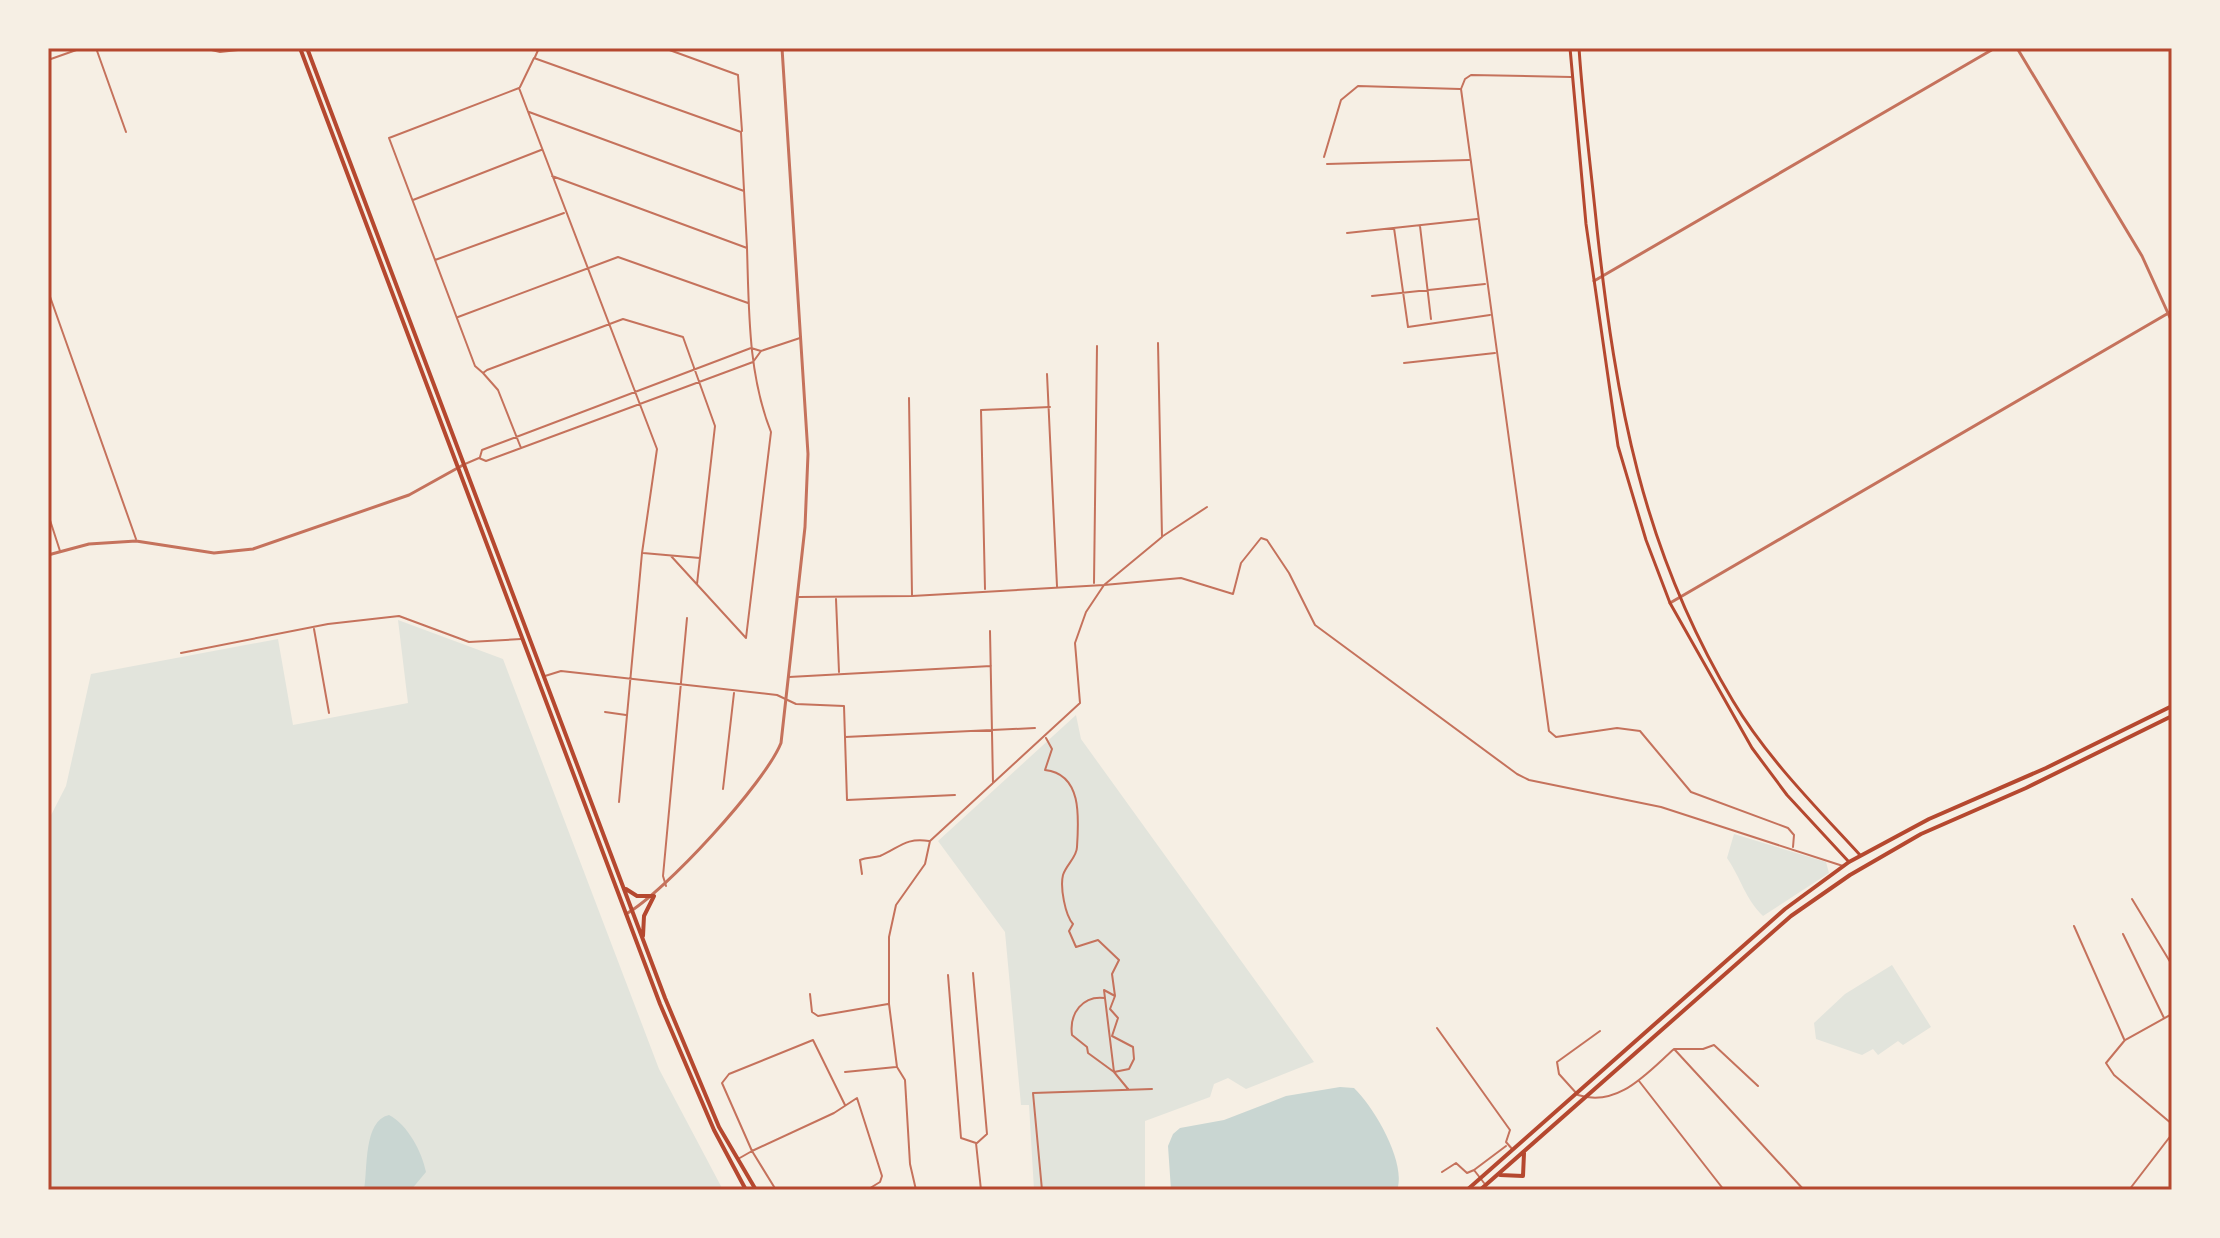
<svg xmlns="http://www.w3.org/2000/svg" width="2220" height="1238" font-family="'Exo 2',sans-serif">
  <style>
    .green { fill: #e2e4dc }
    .water { fill: #c9d6d2 }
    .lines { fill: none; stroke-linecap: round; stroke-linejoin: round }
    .minor { stroke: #c5725c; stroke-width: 2 }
    .tertiary { stroke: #c5725c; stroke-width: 3 }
    .secondary { stroke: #b5482f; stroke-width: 3 }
    .primary { stroke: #b5482f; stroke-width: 4 }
    .neatline { fill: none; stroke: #b5482f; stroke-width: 3 }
  </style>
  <rect width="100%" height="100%" fill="#f6efe4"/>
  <!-- green -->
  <path class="green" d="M 398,620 L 503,659 L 659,1069 L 723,1190 L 48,1190 L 48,821 L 66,786 L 91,674 L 278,639 L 293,725 L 408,703 Z
    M 1076,715 L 1081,739 L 1314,1062 L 1246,1089 L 1228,1078 L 1214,1084 L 1210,1097 L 1145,1121 L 1145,1190 L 1034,1190 L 1029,1105 L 1021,1105 L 1005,932 L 938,841 Z
    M 1734,834 L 1826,862 L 1829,873 L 1763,916 C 1744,897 1742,880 1727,858 Z
    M 1892,965 L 1931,1027 L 1903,1045 L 1898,1041 L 1878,1055 L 1873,1049 L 1862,1055 L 1816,1039 L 1814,1023 L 1845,994 Z"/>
  <!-- water -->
  <path class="water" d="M 1340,1087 L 1354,1088 C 1374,1107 1407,1163 1397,1190 L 1171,1190 L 1168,1146 L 1173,1134 L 1180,1128 L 1224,1120 L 1286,1096 Z
    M 389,1115 C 408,1125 422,1152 426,1172 L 411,1190 L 364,1190 C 368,1169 363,1121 389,1115 Z"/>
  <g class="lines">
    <!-- minor -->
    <path class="minor" d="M 96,48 L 126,132
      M 203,48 L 220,52 L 238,50
      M 238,48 L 244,48
      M 664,48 L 738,75 L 742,131
      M 535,57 L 539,48
      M 48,60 L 82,48
      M 1571,77 L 1471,75 L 1465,79 L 1461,89 L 1549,731 L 1556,737 L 1617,728 L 1640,731 L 1691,792 L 1788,828 L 1794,835 L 1793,847
      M 520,87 L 534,58 L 741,132 L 747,248
      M 529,112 L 744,191
      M 1324,157 L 1341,100 L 1358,86 L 1460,89
      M 1327,164 L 1469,160
      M 552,176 L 747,248 C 749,311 748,374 771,432 L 746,638
      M 413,200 L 541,150
      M 1420,226 L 1431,319
      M 1394,228 L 1408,327 L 1490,315
      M 1347,233 L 1477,219
      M 435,260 L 564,213
      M 48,291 L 136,539
      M 1372,296 L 1485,284
      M 458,317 L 618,257 L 748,303
      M 1404,363 L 1495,353
      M 483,373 L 475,366 L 389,138 L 519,88 L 657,449 L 642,553 L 619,802
      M 1047,374 L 1057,586
      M 909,398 L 912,595
      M 521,448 L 498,390 L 483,373 L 487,370 L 623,319 L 683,337 L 715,426 L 697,584
      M 480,457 L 482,450 L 495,445 L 751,348 L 761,351
      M 465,464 L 479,458 L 486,461 L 753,362 L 761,351 L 800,338
      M 48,514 L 60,551
      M 1163,536 L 1207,507
      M 643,553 L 700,558
      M 671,556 L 746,638
      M 1094,583 L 1097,346
      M 985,589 L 981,410 L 1050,407
      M 799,597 L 912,596 L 1104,585 L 1162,537 L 1158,343
      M 836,599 L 839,672
      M 314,629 L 329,713
      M 990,631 L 993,783
      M 181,653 L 328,624 L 399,616 L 469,642 L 521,639
      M 545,676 L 561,671 L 777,695 L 796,704 L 844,706 L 847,800 L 955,795
      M 789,677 L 991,666
      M 605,712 L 626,715
      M 845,737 L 1035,728
      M 1046,738 L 1052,749 L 1045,770 C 1082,774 1079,817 1077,847 C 1077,857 1066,865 1063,875 C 1060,887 1065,915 1073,924 L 1069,931 L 1076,947 L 1098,940 L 1119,960 L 1112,974 L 1115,996
      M 723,789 L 734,693
      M 862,874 L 860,860 C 867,857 873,858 880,856 C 899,848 906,837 929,841
      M 666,886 L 663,876 L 687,618
      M 2132,899 L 2172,965
      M 2074,926 L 2124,1039
      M 2123,934 L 2164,1018
      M 973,973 L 987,1134 L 977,1143
      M 948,975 L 961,1138 L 976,1143
      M 810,994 L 812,1012 L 818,1016 L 888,1004
      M 1105,998 C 1083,995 1069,1013 1072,1035 L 1087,1047 L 1088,1053 L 1114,1072 L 1129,1069 L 1134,1059 L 1133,1047 L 1112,1036 L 1118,1018 L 1110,1009 L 1115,996 L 1104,990 L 1114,1072 L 1128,1089
      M 2172,1014 L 2125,1040 L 2106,1063 L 2114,1075 L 2172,1124
      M 1437,1028 L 1510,1130 L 1506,1142 L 1513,1150
      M 1600,1031 L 1557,1062 L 1559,1074 L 1578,1095 C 1618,1108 1647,1073 1674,1049 L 1703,1049 L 1714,1045 L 1758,1086
      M 1675,1050 L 1804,1190
      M 845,1072 L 896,1067
      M 1639,1081 L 1724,1190
      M 976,1143 L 981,1190
      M 738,1159 L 752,1151 L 722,1083 L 729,1074 L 813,1040 L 845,1105
      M 1474,1170 L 1506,1146
      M 1442,1172 L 1456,1163 L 1467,1173 L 1474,1170 L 1484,1183
      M 776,1190 L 752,1151 L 834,1113 L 857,1098 L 882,1176 L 880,1182 L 867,1190
      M 916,1190 L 910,1164 L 905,1080 L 897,1067 L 889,1004 L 889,937 L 896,905 L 925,864 L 930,841 L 1080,703 L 1075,643 L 1086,612 L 1104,585 L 1181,578 L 1233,594 L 1241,563 L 1261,538 L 1267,540 L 1289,573 L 1315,625 L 1517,774 L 1529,780 L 1661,807 L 1843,866
      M 1042,1190 L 1033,1093 L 1152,1089
      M 2129,1190 L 2172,1134"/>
    <!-- tertiary -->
    <path class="tertiary" d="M 2017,48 L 2142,256 L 2172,322
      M 1594,281 L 1995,48
      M 48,555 L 89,544 L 136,541 L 214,553 L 253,549 L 409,495 L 463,465
      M 1670,603 L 2172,311
      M 626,914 C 665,892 765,783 781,743 L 805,527 L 808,454 L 782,48"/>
    <!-- secondary -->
    <path class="secondary" d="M 1570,48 L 1586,224 L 1618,446 L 1646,540 L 1670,603 L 1752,748 L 1787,795 L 1849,862
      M 1579,48 C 1583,108 1591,169 1597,229 C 1616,402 1642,549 1733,701 C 1767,758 1816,807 1860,855"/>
    <!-- primary -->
    <path class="primary" d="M 300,48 L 660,1004 L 714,1130 L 746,1190
      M 307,48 L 665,998 L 719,1127 L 756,1190
      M 626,889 L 637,896 L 654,896
      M 643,936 L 644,916 L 654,896
      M 1500,1175 L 1523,1176 L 1524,1153
      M 1467,1190 L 1785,909 L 1849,862 L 1929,819 L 2046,768 L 2172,706
      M 1480,1190 L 1791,916 L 1850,875 L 1921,834 L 2026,788 L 2172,716"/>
  </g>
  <!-- border -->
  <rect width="2220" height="1238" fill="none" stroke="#f6efe4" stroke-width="100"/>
  <rect x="50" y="50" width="2120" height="1138" class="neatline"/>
</svg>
